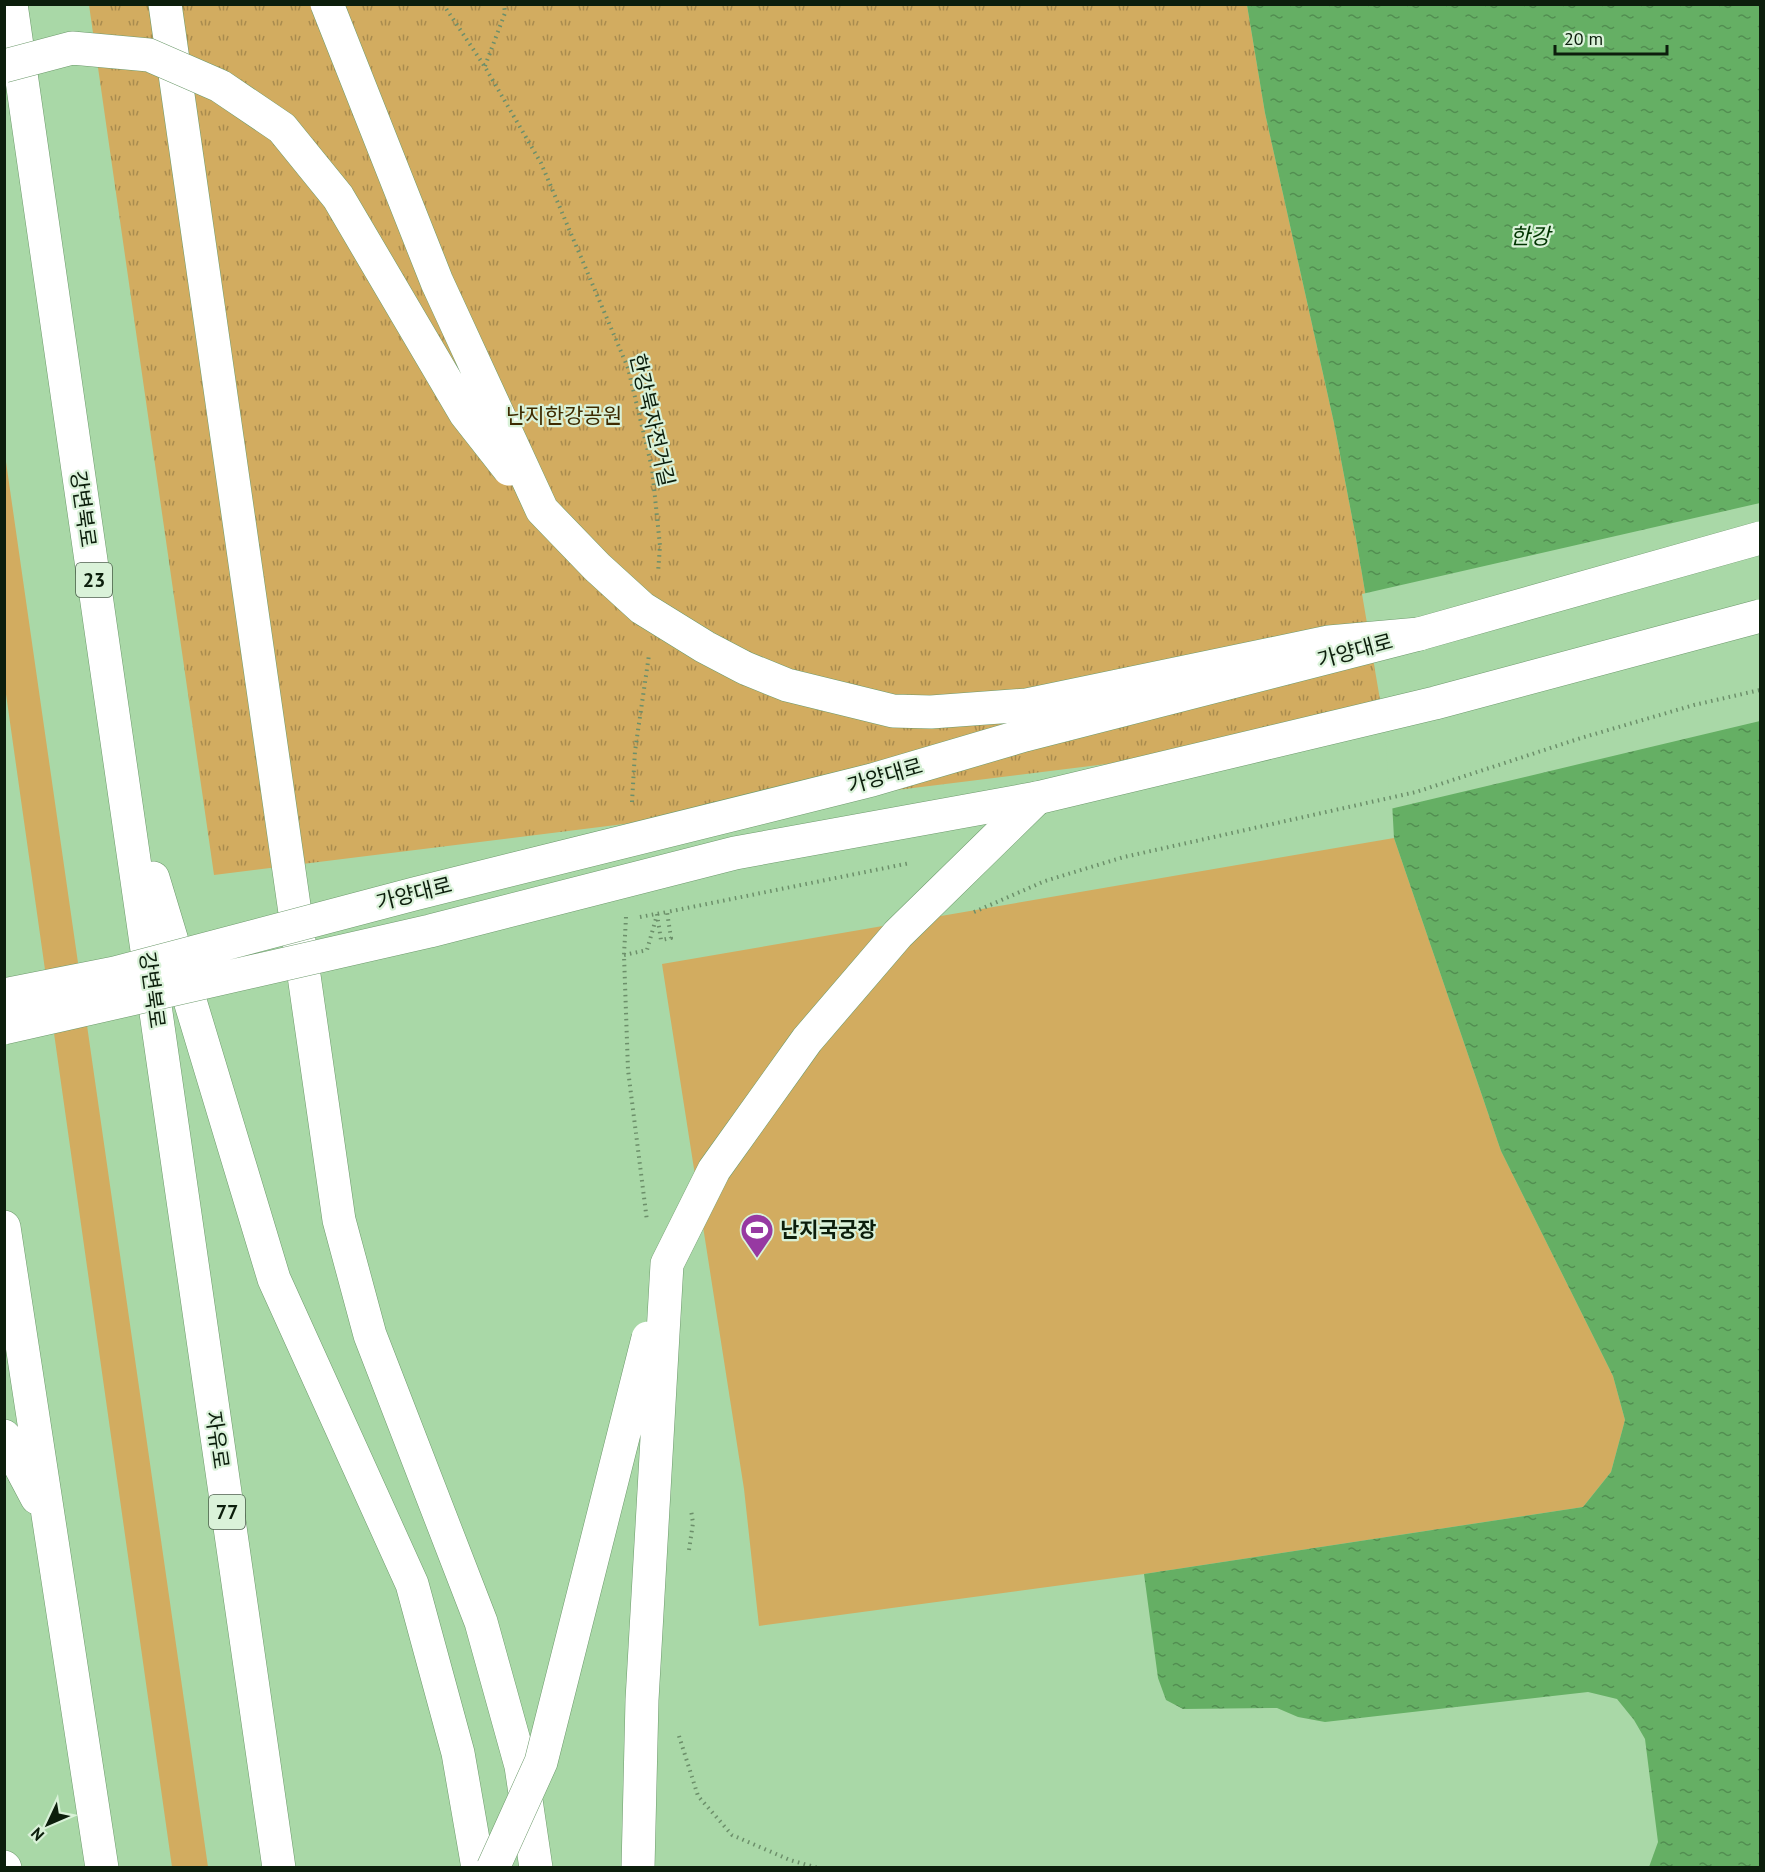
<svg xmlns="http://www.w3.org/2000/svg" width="1765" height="1872" font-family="'PT Sans','Noto Sans KR',sans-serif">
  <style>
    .grass { fill: #d2ac60 }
    .park { fill: url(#park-tufts) }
    .water { fill: url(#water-ripples) }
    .pier { fill: #a9d8a7 }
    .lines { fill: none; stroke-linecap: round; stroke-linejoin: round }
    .trunk-casing { stroke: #6d9a6c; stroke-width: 34 }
    .path { stroke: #6c8f6a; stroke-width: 4; stroke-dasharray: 1.5 4.5; stroke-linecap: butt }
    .trunk { stroke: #fff; stroke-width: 33 }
    .primary-bridge-casing { stroke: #6d9a6c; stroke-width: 34; stroke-linecap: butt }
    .trunk-bridge-casing { stroke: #6d9a6c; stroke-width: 34; stroke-linecap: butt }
    .path-bridge { stroke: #6c8f6a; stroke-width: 4; stroke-dasharray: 1.5 4.5; stroke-linecap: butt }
    .primary-bridge { stroke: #fff; stroke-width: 33 }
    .trunk-bridge { stroke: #fff; stroke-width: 33 }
    .labels { text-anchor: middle; stroke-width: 4.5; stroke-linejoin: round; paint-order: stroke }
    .shield { fill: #daf2d9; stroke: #4a5e4a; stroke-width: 1.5 }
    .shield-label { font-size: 20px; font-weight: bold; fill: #0c1e0c }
    .park-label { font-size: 21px; fill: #3d2a00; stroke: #daf2d9 }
    .street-label { font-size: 21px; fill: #0c1e0c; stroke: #daf2d9 }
    .poi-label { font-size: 21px; font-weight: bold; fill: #0c1e0c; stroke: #daf2d9; text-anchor: start }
    .water-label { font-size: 22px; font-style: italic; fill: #003401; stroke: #daf2d9 }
  </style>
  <defs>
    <pattern id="park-tufts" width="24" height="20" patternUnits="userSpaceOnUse" patternTransform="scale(1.5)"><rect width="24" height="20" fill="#d2ac60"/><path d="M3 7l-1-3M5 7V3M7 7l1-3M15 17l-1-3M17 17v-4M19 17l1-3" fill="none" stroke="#a98b4e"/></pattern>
    <pattern id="water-ripples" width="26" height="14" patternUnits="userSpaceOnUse" patternTransform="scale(1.5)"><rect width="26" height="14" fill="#65af64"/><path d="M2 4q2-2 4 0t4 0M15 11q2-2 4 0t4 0" fill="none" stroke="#528e51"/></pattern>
  </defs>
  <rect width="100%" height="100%" fill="#a9d8a7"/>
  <!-- grass -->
  <path class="grass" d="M 4,448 L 208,1867 L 172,1867 L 5,687 Z
    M 1394,838 L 1501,1151 L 1613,1376 L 1625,1420 L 1611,1472 L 1583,1507 L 1144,1574 L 759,1626 L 744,1489 L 662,964 Z"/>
  <!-- park -->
  <path class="park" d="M 89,5 L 1247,5 L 1265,113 L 1334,423 L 1356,538 L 1388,729 L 214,875 Z"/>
  <!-- water -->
  <path class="water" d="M 1247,5 L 1760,5 L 1760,1867 L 1649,1867 L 1658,1842 L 1645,1739 L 1634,1720 L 1617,1699 L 1588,1692 L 1325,1722 L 1298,1717 L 1277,1708 L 1183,1709 L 1166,1700 L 1158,1678 L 1144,1574 L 1583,1507 L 1611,1472 L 1625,1420 L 1613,1376 L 1501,1151 L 1394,838 L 1388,729 L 1356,538 L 1334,423 L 1265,113 Z"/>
  <!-- pier -->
  <path class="pier" d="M 1760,503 L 1760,721 L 1390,809 L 1385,729 L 1362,594 Z"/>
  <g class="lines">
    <!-- trunk casing -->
    <g class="trunk-casing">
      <path id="trunk" d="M 11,4 L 279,1868
        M 165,4 L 339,1220 L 370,1335 L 481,1622 L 521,1766 L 536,1868
        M 153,878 L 274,1279 L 412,1584 L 458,1753 L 478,1868
        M 4,1227 L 102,1868
        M 4,1436 L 37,1498
        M 4,1867 L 5,1868"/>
    </g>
    <!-- path -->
    <path class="path" d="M 443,4 L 485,67 L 541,163 L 628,368 L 652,468 L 660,546 L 658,573
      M 485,66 L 505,13 L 504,4
      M 632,802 L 635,751 L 649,655
      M 974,912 L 1045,881 L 1124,857 L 1416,792 L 1581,738 L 1694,705 L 1760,690
      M 657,914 L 661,940 L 671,938 L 667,912 L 910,863
      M 626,917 L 624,955 L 628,1070 L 647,1221
      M 624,955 L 647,950 L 657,915
      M 689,1550 L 693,1523 L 691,1510
      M 679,1736 L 698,1796 L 732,1835 L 790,1860 L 818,1868"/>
    <!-- trunk -->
    <use href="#trunk" class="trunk"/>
    <!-- primary-bridge casing -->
    <g class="primary-bridge-casing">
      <path id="primary-bridge" d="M 4,995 L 115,973 L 414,894 L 872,780 L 1025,735 L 1419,634 L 1760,538
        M 4,1028 L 430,931 L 735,853 L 1037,798 L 1435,703 L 1760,616"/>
    </g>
    <!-- trunk-bridge casing -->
    <g class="trunk-bridge-casing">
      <path id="trunk-bridge" d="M 327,4 L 437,282 L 542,510 L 597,567 L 642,608 L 705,647 L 745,668 L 787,685 L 893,711 L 931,712 L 1027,705 L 1329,642 L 1419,634
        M 4,66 L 72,48 L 149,55 L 220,86 L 282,128 L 338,197 L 465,413 L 509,469
        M 493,1868 L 541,1762 L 648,1338
        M 638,1868 L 642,1700 L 667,1264 L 714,1170 L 807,1040 L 898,934 L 1037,798"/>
    </g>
    <!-- path-bridge -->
    <path class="path-bridge" d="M 640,917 L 667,912"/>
    <!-- primary-bridge -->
    <use href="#primary-bridge" class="primary-bridge"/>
    <!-- trunk-bridge -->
    <use href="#trunk-bridge" class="trunk-bridge"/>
  </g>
  <!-- icons -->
  <defs>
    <g id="stadium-pin" transform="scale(1.725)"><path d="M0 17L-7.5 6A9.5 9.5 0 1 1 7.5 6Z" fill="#9739a2" stroke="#daf2d9"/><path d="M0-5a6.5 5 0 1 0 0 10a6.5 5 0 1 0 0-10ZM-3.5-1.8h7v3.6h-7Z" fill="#fff"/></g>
  </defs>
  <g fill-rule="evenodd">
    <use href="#stadium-pin" x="757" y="1230"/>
  </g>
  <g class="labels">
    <!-- shield labels -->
    <g class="shield">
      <rect x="76" y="563" width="36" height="34" rx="4.5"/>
      <rect x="209" y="1495" width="36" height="34" rx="4.5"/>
    </g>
    <g class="shield-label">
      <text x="94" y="587">23</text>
      <text x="227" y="1519">77</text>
    </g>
    <!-- park labels -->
    <g class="park-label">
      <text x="564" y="423">난지한강공원</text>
    </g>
    <!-- street labels -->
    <g class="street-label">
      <text transform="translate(652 420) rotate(77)" y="7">한강북자전거길</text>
      <text transform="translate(83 509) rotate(82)" y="7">강변북로</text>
      <text transform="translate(1355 651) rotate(-15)" y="7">가양대로</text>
      <text transform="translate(885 776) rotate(-16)" y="7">가양대로</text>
      <text transform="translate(414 894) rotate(-14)" y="7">가양대로</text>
      <text transform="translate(152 990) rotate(82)" y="7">강변북로</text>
      <text transform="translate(217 1440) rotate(82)" y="7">자유로</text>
    </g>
    <!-- poi labels -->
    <g class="poi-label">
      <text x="780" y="1237">난지국궁장</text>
    </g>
    <!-- water labels -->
    <g class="water-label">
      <text x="1530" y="244">한강</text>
    </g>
  </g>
  <!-- border -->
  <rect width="1765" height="1872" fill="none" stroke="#0c1e0c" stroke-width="12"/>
  <!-- north arrow -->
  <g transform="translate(48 1824) rotate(226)" stroke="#daf2d9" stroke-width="4.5" paint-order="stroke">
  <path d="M0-4.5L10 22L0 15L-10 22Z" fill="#0c1e0c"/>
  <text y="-9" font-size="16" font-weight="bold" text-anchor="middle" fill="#0c1e0c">N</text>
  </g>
  <!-- scale -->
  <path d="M1555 45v9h112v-9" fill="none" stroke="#0c1e0c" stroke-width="3"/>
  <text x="1564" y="45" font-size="18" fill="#0c1e0c" stroke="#daf2d9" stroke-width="4.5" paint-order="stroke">20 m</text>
</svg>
